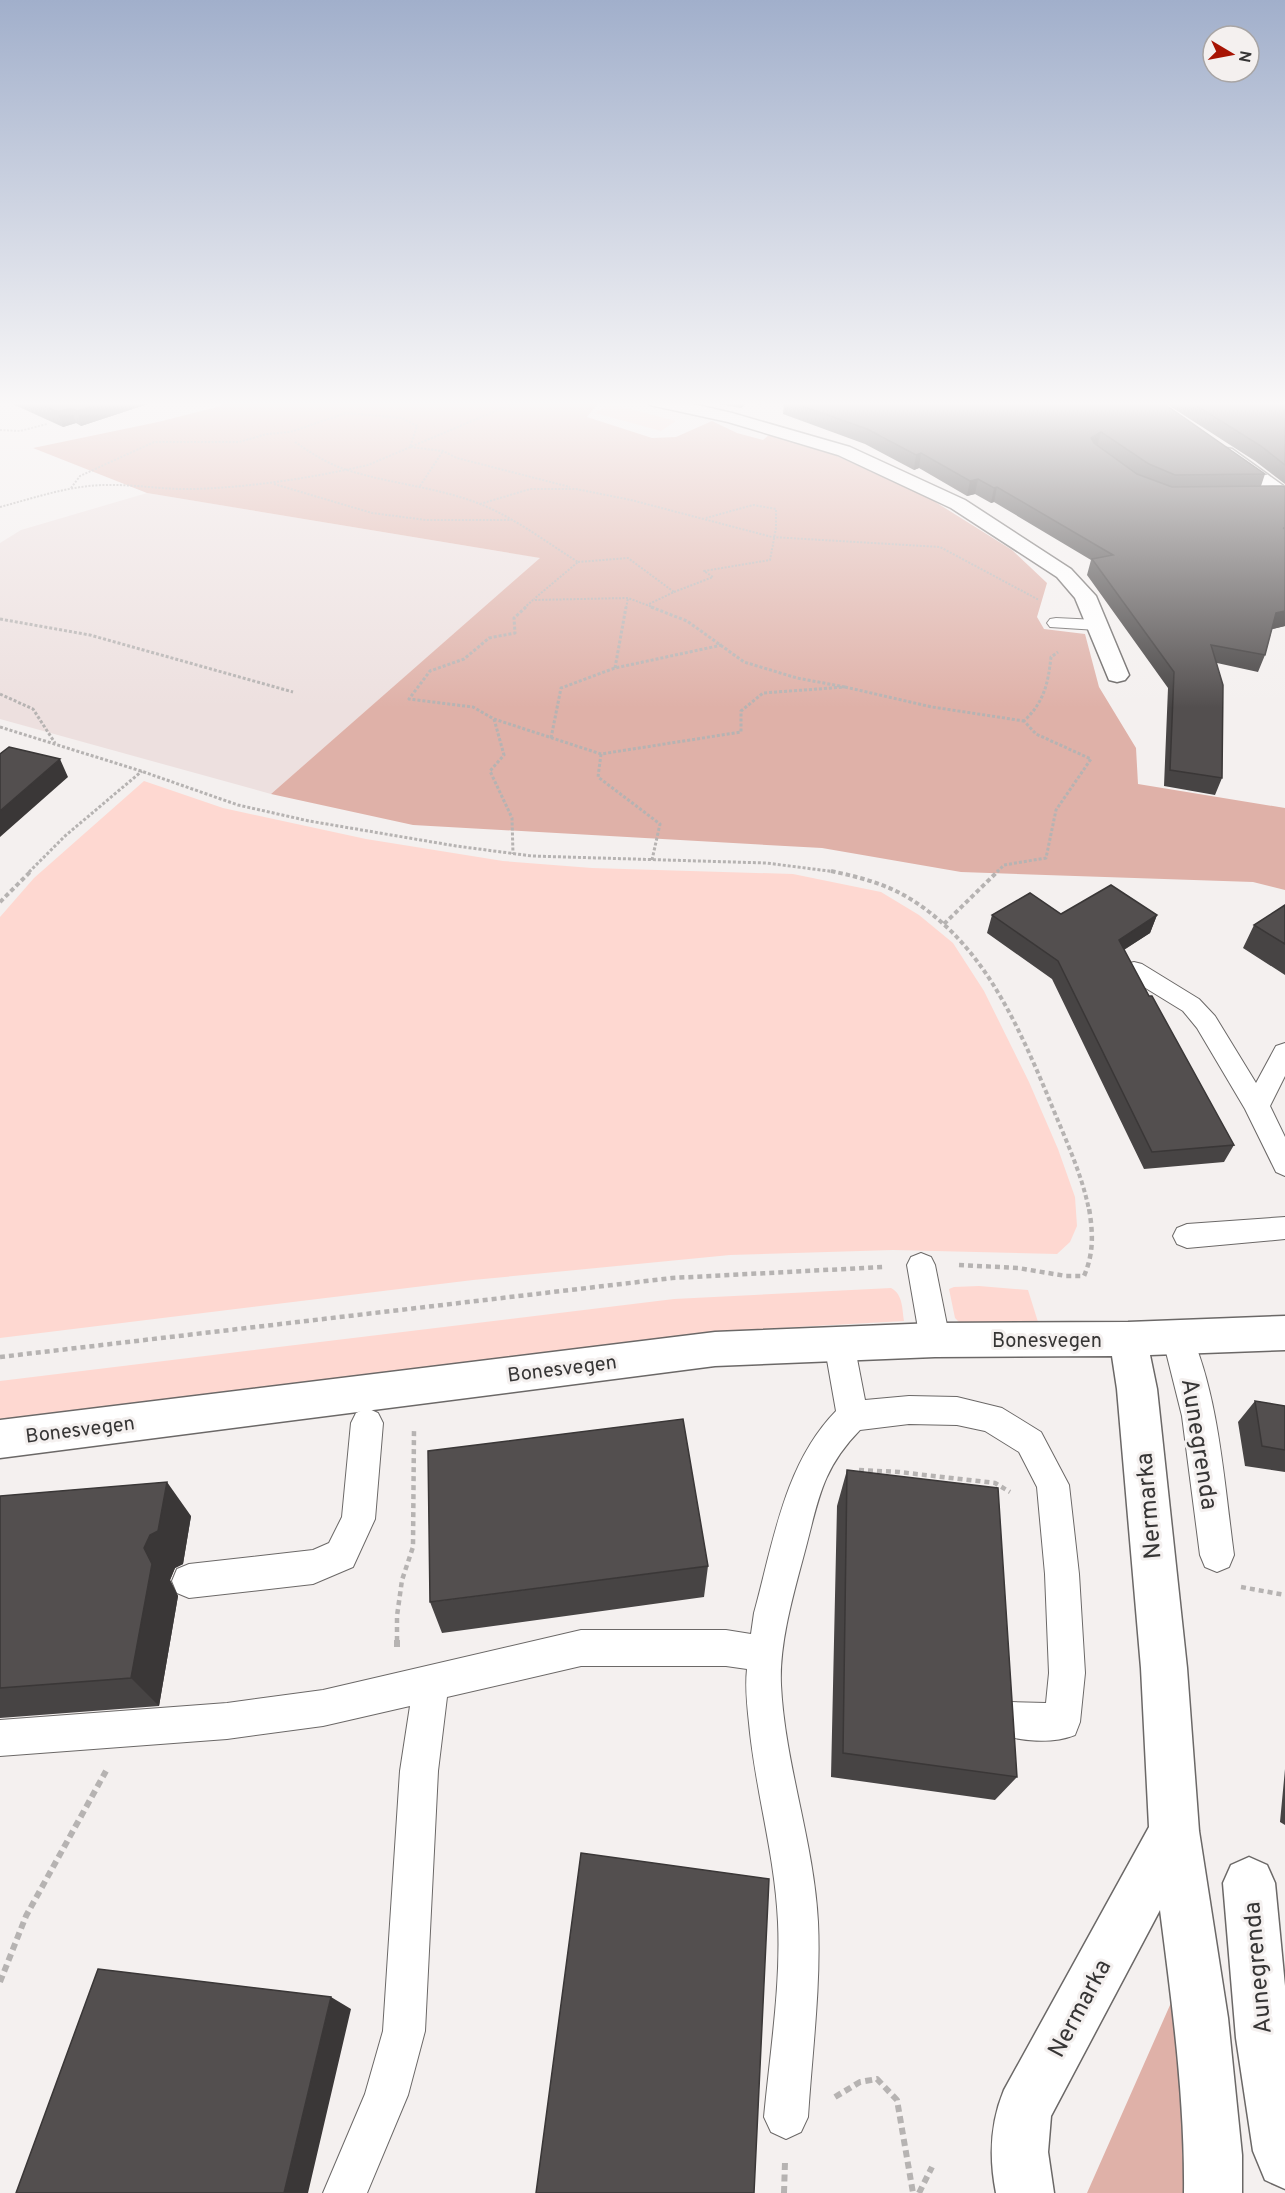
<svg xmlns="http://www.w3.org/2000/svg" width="1285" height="2193" font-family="Overpass,sans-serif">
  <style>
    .built { fill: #ede0df }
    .green { fill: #fed8d1 }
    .forest { fill: #dfb1a8 }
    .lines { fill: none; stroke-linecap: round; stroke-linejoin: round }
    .service-casing { stroke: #6b6867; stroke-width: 2 }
    .minor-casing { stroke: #6b6867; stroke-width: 3 }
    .path-far4 { stroke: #b6b3b2; stroke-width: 2; stroke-dasharray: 2 1.5; stroke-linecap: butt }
    .path-far3 { stroke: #b6b3b2; stroke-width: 3; stroke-dasharray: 3 2; stroke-linecap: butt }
    .path-far2 { stroke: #b6b3b2; stroke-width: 4; stroke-dasharray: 4.5 3; stroke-linecap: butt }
    .path-far1 { stroke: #b6b3b2; stroke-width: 4.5; stroke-dasharray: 5 4; stroke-linecap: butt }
    .path { stroke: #b6b3b2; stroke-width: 6; stroke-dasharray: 7 4.5; stroke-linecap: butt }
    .service { fill: #fff; fill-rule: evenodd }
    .minor { fill: #fff; fill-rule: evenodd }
    .wall { fill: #474444 }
    .shaded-wall { fill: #3a3737 }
    .building { fill: #534f4f; stroke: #3a3737; stroke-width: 1.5 }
    .labels { text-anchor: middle; stroke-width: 6; stroke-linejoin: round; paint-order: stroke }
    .street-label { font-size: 20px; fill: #363535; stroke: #f4f0ef }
    .near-street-label { font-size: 24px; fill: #363535; stroke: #f4f0ef }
  </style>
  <rect width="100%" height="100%" fill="#f4f0ef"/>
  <!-- built -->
  <path class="built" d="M 147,493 L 541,558 L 271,794 L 0,719 L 0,543 L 21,530 Z"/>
  <!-- green -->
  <path class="green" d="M 611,404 L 676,421 L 661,431 L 595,413 Z
    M 144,781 L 223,808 L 366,839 L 503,861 L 592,868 L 793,874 L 881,892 L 919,915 L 953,943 L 984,991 L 1029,1082 L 1058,1149 L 1075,1197 L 1077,1226 L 1070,1242 L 1057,1254 L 893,1250 L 730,1255 L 473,1280 L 0,1338 L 0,917 L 34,878 Z
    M 979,1286 L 1028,1290 L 1038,1322 L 959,1322 L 955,1318 L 949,1289 L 954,1287 Z
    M 891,1288 C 903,1294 902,1309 904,1321 L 744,1330 L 0,1419 L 0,1381 L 674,1299 Z"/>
  <!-- forest -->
  <path class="forest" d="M 222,401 L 600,401 L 587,417 L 652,438 L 676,437 L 712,421 L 737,433 L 763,440 L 770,434 L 826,451 L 929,498 L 1012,550 L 1047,583 L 1037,617 L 1044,629 L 1085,634 L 1099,687 L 1136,748 L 1138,784 L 1285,808 L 1285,890 L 1253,882 L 961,872 L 822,848 L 413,825 L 271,794 L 540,558 L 147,493 L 33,448 L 158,422 L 221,406 Z
    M 1197,1944 L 1221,2193 L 1087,2193 Z"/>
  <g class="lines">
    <!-- service casing -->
    <g class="service-casing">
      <path id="service" d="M 1056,618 L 1097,620 L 1103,621 L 1106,625 L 1103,629 L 1097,630 L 1050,627 L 1047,623 L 1050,619 Z
        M 1134,962 L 1142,964 L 1199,999 L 1215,1016 L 1256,1083 L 1276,1046 L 1285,1043 L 1285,1076 L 1270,1106 L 1285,1137 L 1285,1176 L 1276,1172 L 1245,1109 L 1197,1028 L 1183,1011 L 1126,976 L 1122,970 L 1126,964 Z
        M 1285,1217 L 1285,1239 L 1187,1248 L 1177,1244 L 1173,1236 L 1177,1228 L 1187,1224 Z
        M 921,1253 L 931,1257 L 935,1265 L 950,1340 L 946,1349 L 935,1353 L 924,1349 L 920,1340 L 907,1265 L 911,1257 Z
        M 1177,1323 L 1188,1327 C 1219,1394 1224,1482 1234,1555 L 1229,1567 L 1217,1572 L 1205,1567 L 1200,1555 L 1182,1416 L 1162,1336 L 1166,1327 Z
        M 839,1330 L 850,1334 L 854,1343 L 865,1400 L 909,1396 L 957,1397 L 1002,1408 L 1041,1432 L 1069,1485 L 1079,1574 L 1085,1673 L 1080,1722 L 1075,1735 C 1053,1744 1020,1742 998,1733 L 993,1720 L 998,1707 L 1011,1702 L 1046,1703 L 1049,1673 L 1045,1574 L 1037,1487 L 1019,1452 L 985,1431 L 957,1425 L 909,1424 L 860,1430 C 823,1468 819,1497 806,1547 C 795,1589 779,1641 781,1685 C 785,1765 814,1842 818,1922 C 821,1987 812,2053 808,2117 L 801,2132 L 786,2139 L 771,2132 L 764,2117 C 770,2053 781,1986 778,1922 C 775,1854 755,1790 749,1723 C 747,1705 745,1687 747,1669 L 726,1666 L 581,1666 L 447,1697 L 438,1771 L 425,2031 L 408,2095 L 367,2193 L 323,2193 L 365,2094 L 383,2031 L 400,1771 L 410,1706 L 323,1726 L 227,1739 L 0,1756 L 0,1720 L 227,1703 L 323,1690 L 581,1630 L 726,1630 L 751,1634 L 754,1613 C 773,1544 784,1464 836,1411 L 824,1343 L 828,1334 Z
        M 367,1408 L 378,1413 L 383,1423 L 375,1519 L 353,1567 L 313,1584 L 189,1598 L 177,1593 L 172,1581 L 177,1569 L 189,1564 L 313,1550 L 329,1543 L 342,1517 L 351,1423 L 356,1413 Z"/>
    </g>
    <!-- minor casing -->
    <g class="minor-casing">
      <path id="minor" d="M 648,401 L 680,401 L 732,413 L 850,447 L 965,500 L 1071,569 L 1096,596 L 1129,675 L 1125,680 L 1117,682 L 1109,680 L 1075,598 L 1057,577 L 951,508 L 838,455 L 728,422 L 650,405 Z
        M 1226,448 L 1232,449 L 1285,487 L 1285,502 L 1278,500 L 1220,457 L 1217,453 L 1220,449 Z
        M 1285,1316 L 1285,1350 L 1150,1355 L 1157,1389 L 1187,1668 L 1199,1831 L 1228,2018 L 1242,2155 L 1242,2193 L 1184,2193 C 1185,2098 1172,2004 1160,1910 L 1051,2116 L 1048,2152 L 1054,2193 L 996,2193 C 989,2157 990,2124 1004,2090 L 1149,1827 L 1141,1668 L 1117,1389 L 1112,1356 L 935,1357 L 715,1366 L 0,1458 L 0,1420 L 715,1332 L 935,1323 L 1128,1322 Z
        M 1249,1857 L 1267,1865 L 1275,1883 L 1285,1986 L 1285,2189 L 1265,2180 L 1253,2151 L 1236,2038 L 1223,1883 L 1231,1865 Z"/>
    </g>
    <!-- path-far4 -->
    <path class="path-far4" d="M 0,430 L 20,431 L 47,424
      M 295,442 C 311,453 328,464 347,470 C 391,484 437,487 480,504 C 515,518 546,542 578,562 L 534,599
      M 274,484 L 372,513 L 426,520 L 511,520
      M 420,486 L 443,451
      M 71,488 L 80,476 L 154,442 L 239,442 L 267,434 L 290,432 L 346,413 L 402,418 L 417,426 L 410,447 L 443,451 L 457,458 L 570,487
      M 480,504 L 530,489 L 576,489 L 631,500 L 772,537 L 940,547 L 1039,600
      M 0,507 C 34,498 68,486 103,485 C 134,484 164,490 195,489 C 253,487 311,478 368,465 L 519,401
      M 578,562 L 628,558 L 674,592 L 647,605
      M 674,592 L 713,577 L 704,571 L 770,560 L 776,528 L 776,509 L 753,505 L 706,518
      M 524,608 L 533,600 L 628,598 L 655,608
      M 626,608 L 628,598"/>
    <!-- path-far3 -->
    <path class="path-far3" d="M 526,607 L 514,618 L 515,633 L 489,638 L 464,659 L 430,671 L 409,699 L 473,707 L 494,719 L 601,754 L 741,732 L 741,711 L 763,693 L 845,687
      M 651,607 L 687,621 L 744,662 L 797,678 L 845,687
      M 0,619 L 90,635 L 293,692
      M 615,668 L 626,607
      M 845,687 L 932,707 L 1024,721
      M 0,694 L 33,709 L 55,743
      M 494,719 L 504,755 L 490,771 L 512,818 L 513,854
      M 0,727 L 141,771 L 238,805 L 309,821 L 456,846 L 532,856 L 766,863 L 837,872
      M 551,738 L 561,688 L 615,668 L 722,645
      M 601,754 L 598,777 L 660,824 L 652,860
      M 29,872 L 65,836 L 142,771
      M 997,872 L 1004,865 L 1046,858 L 1056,810 L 1091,759 L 1036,734 L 1024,721 C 1044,702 1048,684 1051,657 L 1058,652"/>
    <!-- path-far2 -->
    <path class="path-far2" d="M 831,871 C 859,877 887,884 912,900 C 982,944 1016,1021 1047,1094 C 1062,1132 1081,1170 1089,1210
      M 0,902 L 31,871
      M 944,924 L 998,871"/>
    <!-- path-far1 -->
    <path class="path-far1" d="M 959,1265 L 1018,1268 L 1066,1276 L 1084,1276 C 1094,1253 1093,1233 1089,1208
      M 0,1357 L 672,1278 L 883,1267
      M 859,1470 L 899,1472 L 995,1483 L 1010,1492
      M 1241,1587 L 1285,1595
      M 397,1641 L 397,1616 L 402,1580 L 413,1547 L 414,1430"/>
    <!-- path -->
    <path class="path" d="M 397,1640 L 397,1648
      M 0,1982 L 26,1916 L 106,1771
      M 835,2097 L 860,2082 L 877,2079 L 897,2100 L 913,2193
      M 784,2193 L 785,2162
      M 919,2193 L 932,2167"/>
    <!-- service -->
    <use href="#service" class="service"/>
    <!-- minor -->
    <use href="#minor" class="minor"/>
  </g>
  <!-- wall -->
  <path class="wall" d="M 6,401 L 157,401 L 81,426 L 76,423 L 63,427 Z
    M 701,401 L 748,401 L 741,408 Z
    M 750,401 L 772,401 L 758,405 Z
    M 784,401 L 1160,401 L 1265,474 L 1261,486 L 1285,626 L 1272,629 L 1265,655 L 1258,672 L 1217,663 L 1222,778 L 1215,795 L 1164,786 L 1168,688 L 1087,575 L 1091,560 L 994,502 L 991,503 L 975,494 L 967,496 L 919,468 L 914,470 L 865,444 L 783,414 Z
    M 1162,401 L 1285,401 L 1285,484 L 1255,461 Z
    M 1285,905 L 1285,975 L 1243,948 L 1254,925 Z
    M 992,915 L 1157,915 L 1150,933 L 1124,950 L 1149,996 L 1234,1145 L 1224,1162 L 1144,1169 L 1052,979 L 987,933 Z
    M 1255,1401 L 1285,1406 L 1285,1472 L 1245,1466 L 1238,1422 Z
    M 847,1470 L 1017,1777 L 995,1800 L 831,1777 L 837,1506 Z
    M 0,1496 L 191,1516 L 183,1564 L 175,1568 L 170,1580 L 178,1596 L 159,1706 L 0,1718 Z
    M 708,1566 L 704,1597 L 442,1633 L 430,1602 Z
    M 1285,1769 L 1285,1825 L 1280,1822 Z"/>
  <!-- shaded-wall -->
  <path class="shaded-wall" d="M 106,401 L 157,401 L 81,426 L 77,411 Z
    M 741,401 L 748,401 L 741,408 Z
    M 758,401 L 772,401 L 758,405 Z
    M 71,408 L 76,423 L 63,427 L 58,412 Z
    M 1101,432 L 1097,447 L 1087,452 L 1091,438 Z
    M 921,453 L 919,468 L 914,470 L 916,455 Z
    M 978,479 L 975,494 L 967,496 L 970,481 Z
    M 997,487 L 994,502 L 991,503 L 994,488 Z
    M 1285,611 L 1285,626 L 1269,630 L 1276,613 Z
    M 60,759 L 68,777 L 0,837 L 0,811 Z
    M 1157,915 L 1150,933 L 1112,957 L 1119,940 Z
    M 167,1482 L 191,1516 L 183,1564 L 175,1568 L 170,1580 L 178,1596 L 159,1706 L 131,1678 L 144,1548 Z
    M 331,1997 L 351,2009 L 308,2193 L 284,2193 Z"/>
  <!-- building -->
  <path class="building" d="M 35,401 L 106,401 L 77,411 L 71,408 L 58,412 Z
    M 788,401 L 1160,401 L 1265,474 L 1175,475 L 1149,464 L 1101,432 L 1091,438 L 1094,443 L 1137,474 L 1172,487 L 1282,486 L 1285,487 L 1285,528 L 1283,528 L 1285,529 L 1285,611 L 1276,613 L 1265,655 L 1211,645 L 1223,685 L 1222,778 L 1170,770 L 1174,672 L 1092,559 L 1113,555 L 997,487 L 994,488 L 978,479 L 970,481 L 921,453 L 916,455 L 867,429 Z
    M 1189,401 L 1285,401 L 1285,465 L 1261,446 Z
    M 9,747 L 60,759 L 0,811 L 0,754 Z
    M 1111,885 L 1157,915 L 1119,940 L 1149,996 L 1152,996 L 1234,1145 L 1152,1152 L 1058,961 L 992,915 L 1030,893 L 1061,914 Z
    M 1285,905 L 1285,944 L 1254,925 Z
    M 1255,1401 L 1285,1406 L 1285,1450 L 1262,1446 Z
    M 683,1419 L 708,1566 L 430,1602 L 428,1451 Z
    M 847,1470 L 998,1488 L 1017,1777 L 843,1753 Z
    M 167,1482 L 158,1531 L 150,1535 L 144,1548 L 152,1564 L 131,1678 L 0,1688 L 0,1496 Z
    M 581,1853 L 769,1879 L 754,2193 L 536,2193 Z
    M 98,1969 L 331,1997 L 284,2193 L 16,2193 Z"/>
  <!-- sky -->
  <linearGradient id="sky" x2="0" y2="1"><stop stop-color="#a1afcb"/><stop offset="0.57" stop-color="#faf8f8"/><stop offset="1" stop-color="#faf8f8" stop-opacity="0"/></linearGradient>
  <rect width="1285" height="708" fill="url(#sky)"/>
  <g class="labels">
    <!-- street labels -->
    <g class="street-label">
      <text x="1047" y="1347">Bonesvegen</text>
      <text transform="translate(562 1368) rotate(-7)" y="7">Bonesvegen</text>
      <text transform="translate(80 1429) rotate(-7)" y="7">Bonesvegen</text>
    </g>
    <!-- near-street labels -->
    <g class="near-street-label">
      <text transform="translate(1200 1444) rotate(81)" y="8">Aunegrenda</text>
      <text transform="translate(1148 1506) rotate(-95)" y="8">Nermarka</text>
      <text transform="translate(1257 1968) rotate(-95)" y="8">Aunegrenda</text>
      <text transform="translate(1079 2008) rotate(-62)" y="8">Nermarka</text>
    </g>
  </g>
  <!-- north arrow -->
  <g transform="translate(1231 54) rotate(100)"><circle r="28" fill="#f4f0ef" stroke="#a8a5a5" stroke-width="1.5"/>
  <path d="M0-4.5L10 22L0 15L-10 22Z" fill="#a71404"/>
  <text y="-9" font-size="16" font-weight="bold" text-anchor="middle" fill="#363535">N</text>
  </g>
</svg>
